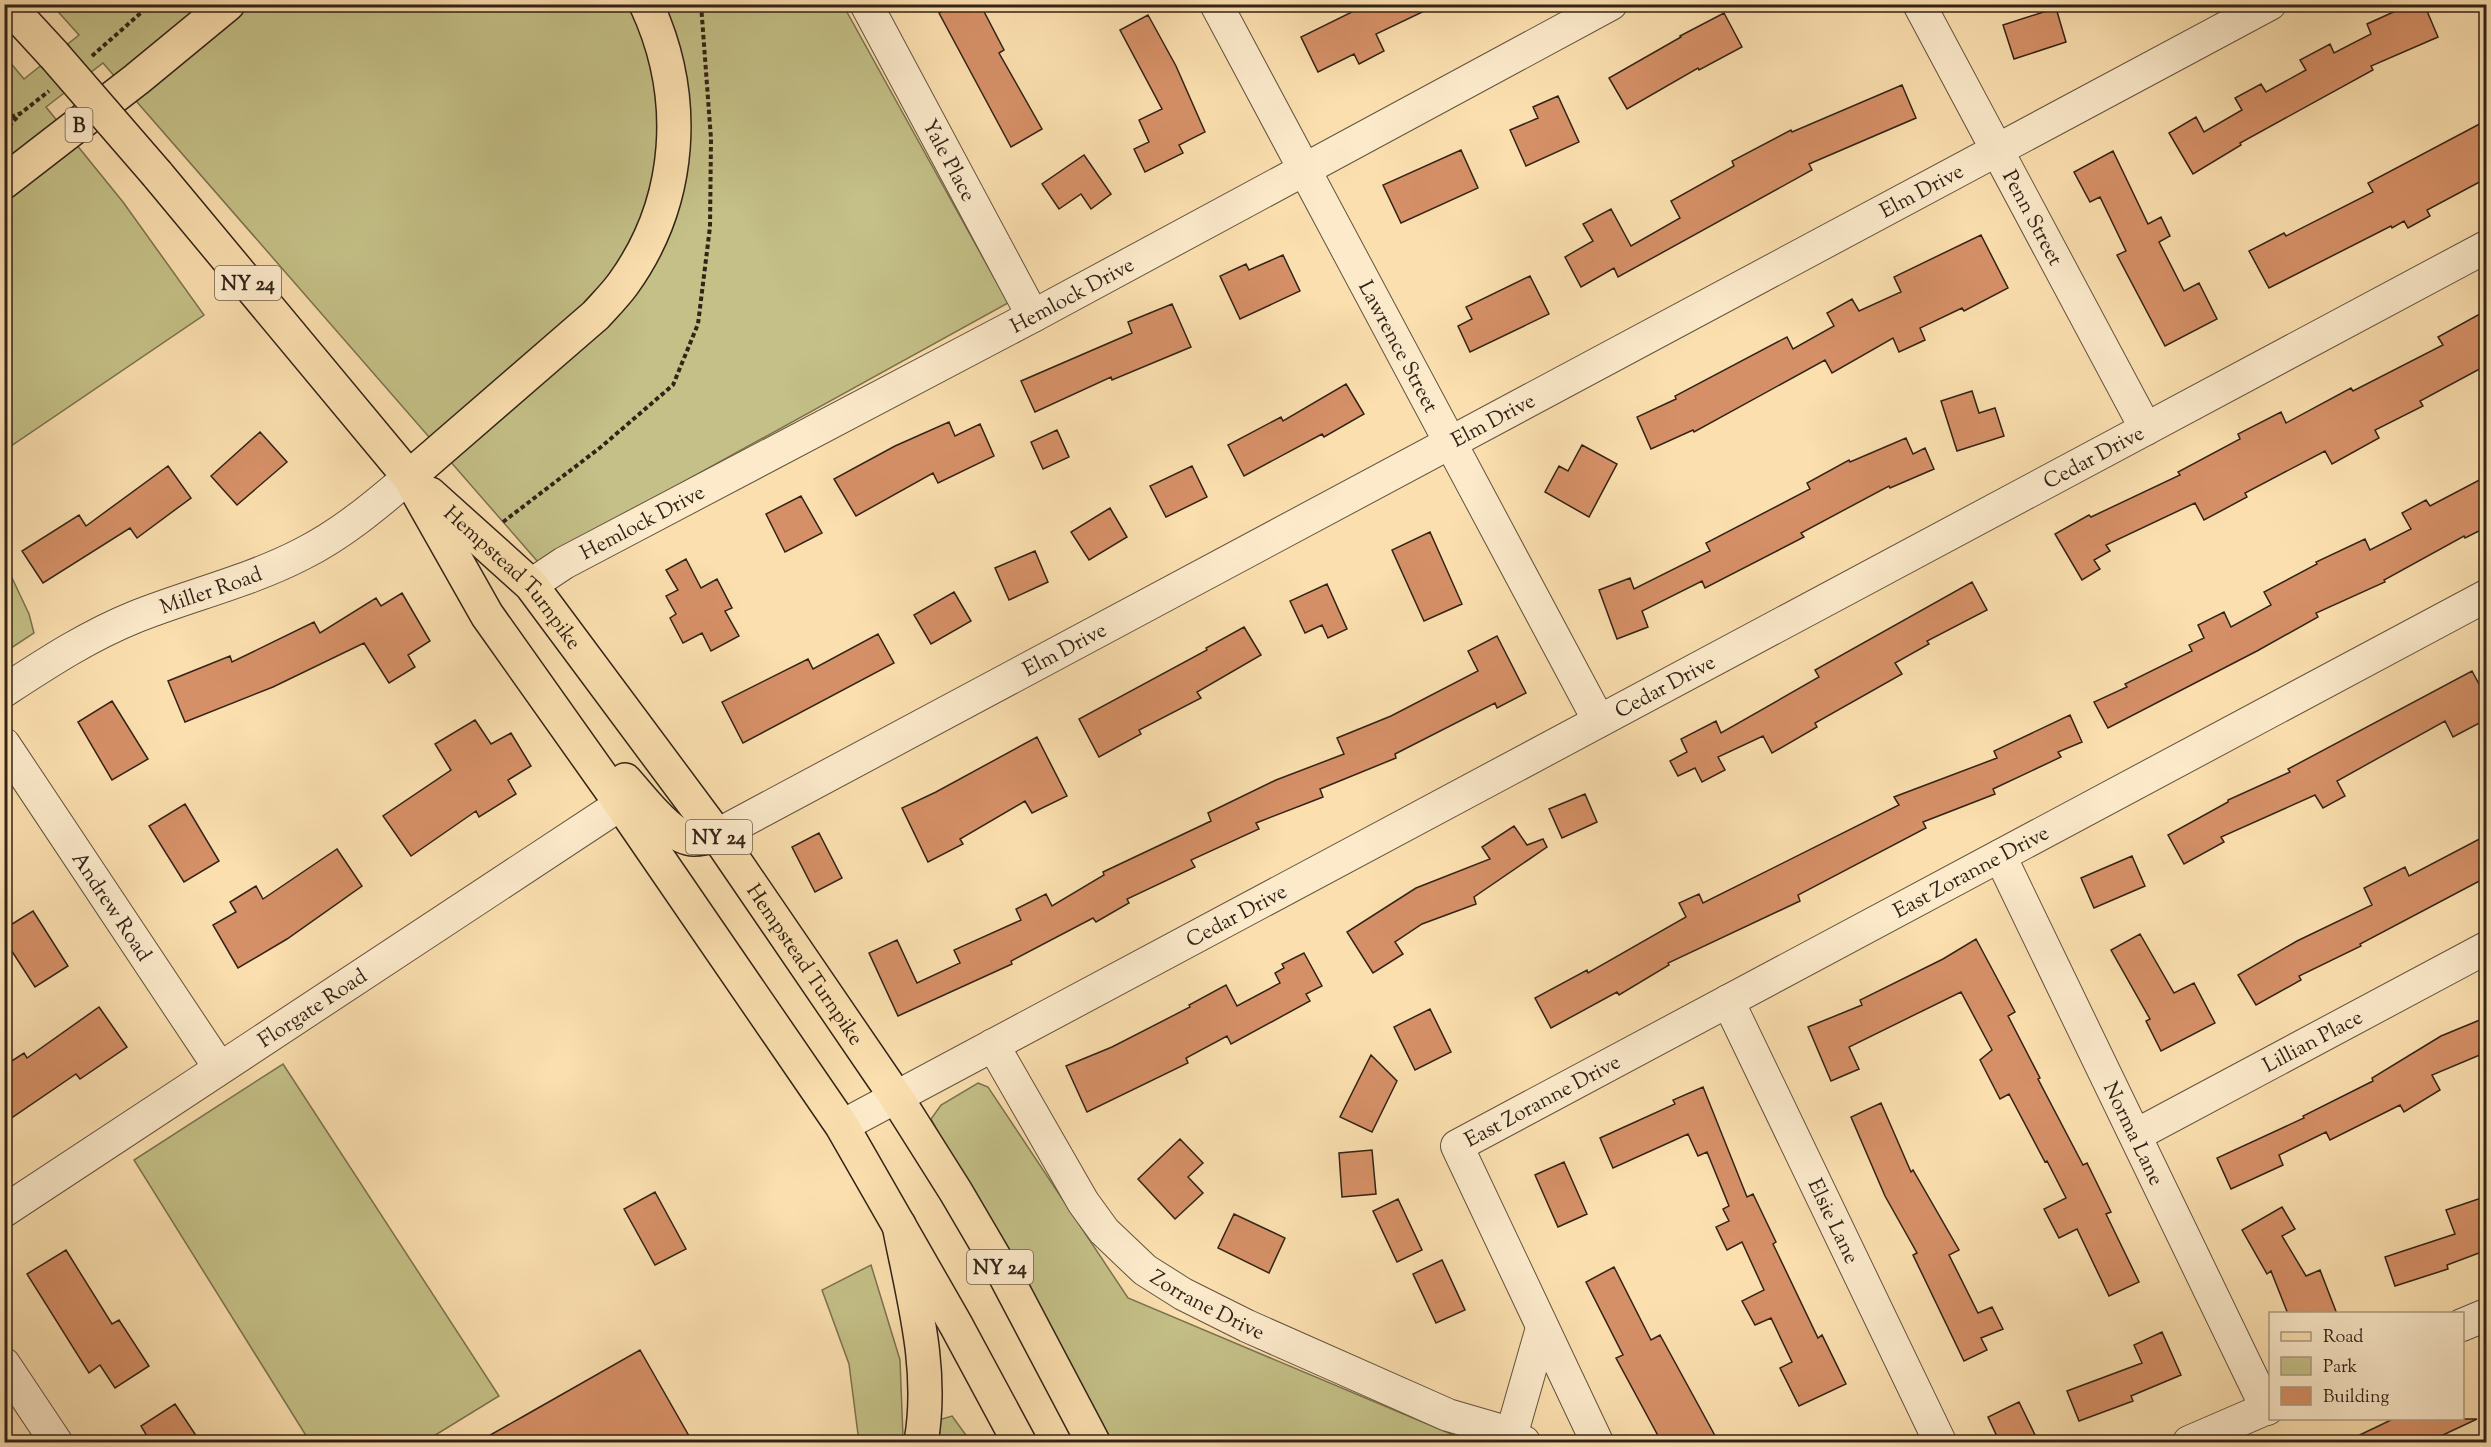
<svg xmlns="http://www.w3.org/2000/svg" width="2491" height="1447" font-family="'Sorts Mill Goudy',serif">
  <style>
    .green { fill: #c4c087; stroke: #7b724f; stroke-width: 1.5 }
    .building { fill: #d69067; stroke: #322317; stroke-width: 1.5 }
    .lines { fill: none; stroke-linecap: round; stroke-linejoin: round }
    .street-casing { stroke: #64523d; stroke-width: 34 }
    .primary-casing { stroke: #322317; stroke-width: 36 }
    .highway-casing { stroke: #322317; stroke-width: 36 }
    .path { stroke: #322317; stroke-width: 4; stroke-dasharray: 4.5 3; stroke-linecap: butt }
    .street { stroke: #fceacb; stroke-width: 32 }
    .primary { stroke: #fbdfaf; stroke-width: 33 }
    .highway { stroke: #fbdfaf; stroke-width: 33 }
    .primary-bridge-casing { stroke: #322317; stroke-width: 36; stroke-linecap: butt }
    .primary-bridge { stroke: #fbdfaf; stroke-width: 33 }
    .labels { text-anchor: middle; stroke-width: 4.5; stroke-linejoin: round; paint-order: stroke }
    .shield { fill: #fceacb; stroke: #6f5f4d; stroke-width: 1.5 }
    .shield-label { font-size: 20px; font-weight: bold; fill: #322317 }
    .street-label { font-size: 21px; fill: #322317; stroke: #fceacb }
  </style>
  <rect width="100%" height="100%" fill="#fbdfaf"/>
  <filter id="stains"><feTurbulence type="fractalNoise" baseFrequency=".00333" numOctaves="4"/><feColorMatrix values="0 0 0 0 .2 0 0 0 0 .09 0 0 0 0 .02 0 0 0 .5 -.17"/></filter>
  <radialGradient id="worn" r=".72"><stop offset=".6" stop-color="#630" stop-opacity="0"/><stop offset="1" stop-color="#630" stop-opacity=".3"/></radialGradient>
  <!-- green -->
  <path class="green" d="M 52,5 L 843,5 L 1008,303 L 538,562 L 103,63 L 46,107 L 123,202 L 204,315 L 5,450 L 4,55 L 24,79 L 79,35 Z
    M 5,563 L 29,614 L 34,633 L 5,652 Z
    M 283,1064 L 499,1396 L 424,1442 L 310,1442 L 134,1160 Z
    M 978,1083 L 988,1087 L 1128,1298 L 1470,1442 L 1109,1442 L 931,1119 L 941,1105 Z
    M 871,1265 L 900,1360 L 903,1437 L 901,1442 L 859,1442 L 849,1364 L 822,1290 Z
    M 952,1416 L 971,1442 L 932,1442 L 935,1421 Z"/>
  <!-- building -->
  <path class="building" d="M 955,4 L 980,4 L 1004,50 L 999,53 L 1042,129 L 1011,147 L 939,13 Z
    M 1368,4 L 1439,4 L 1376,34 L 1384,51 L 1359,64 L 1354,54 L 1318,72 L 1301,37 Z
    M 2411,4 L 2424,4 L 2438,37 L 2371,66 L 2373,70 L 2240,143 L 2241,145 L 2193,174 L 2169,133 L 2196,117 L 2204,132 L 2242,110 L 2235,98 L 2261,84 L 2266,92 L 2306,70 L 2300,60 L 2330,44 L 2334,53 L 2371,34 L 2367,24 Z
    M 2056,8 L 2066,42 L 2014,59 L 2003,25 Z
    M 1724,13 L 1742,47 L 1699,70 L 1698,68 L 1627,109 L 1609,78 L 1681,37 L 1680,36 Z
    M 1148,15 L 1176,66 L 1205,132 L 1179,145 L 1183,153 L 1145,172 L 1134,149 L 1149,142 L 1139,120 L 1162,109 L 1120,30 Z
    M 1902,85 L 1916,118 L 1809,164 L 1812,170 L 1618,277 L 1614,268 L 1581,287 L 1565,257 L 1593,241 L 1583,224 L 1611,209 L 1631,246 L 1680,218 L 1671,201 L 1734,166 L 1732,161 L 1791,130 L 1792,132 Z
    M 1558,96 L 1579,142 L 1526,166 L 1510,130 L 1538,118 L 1533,107 Z
    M 2487,120 L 2487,178 L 2427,210 L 2430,216 L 2408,228 L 2404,221 L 2392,228 L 2391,226 L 2269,288 L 2249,251 L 2284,233 L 2286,236 L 2373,192 L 2368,183 Z
    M 1461,150 L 1478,188 L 1401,223 L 1383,185 Z
    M 2113,151 L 2148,224 L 2161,217 L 2170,236 L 2159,242 L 2184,291 L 2199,283 L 2217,319 L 2165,346 L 2117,255 L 2126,251 L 2100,197 L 2090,202 L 2074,172 Z
    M 1084,155 L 1111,194 L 1091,209 L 1081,194 L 1059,209 L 1042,184 Z
    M 1981,235 L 2008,288 L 1964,311 L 1962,308 L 1920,328 L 1925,340 L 1899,352 L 1893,338 L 1832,373 L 1825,360 L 1694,432 L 1693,430 L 1651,449 L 1637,417 L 1676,399 L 1675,396 L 1787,337 L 1793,349 L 1834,326 L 1827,313 L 1852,299 L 1859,311 L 1901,292 L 1894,277 Z
    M 1283,255 L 1300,291 L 1240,319 L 1220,276 L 1246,264 L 1249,270 Z
    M 1530,276 L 1549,314 L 1470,352 L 1458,326 L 1472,319 L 1466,307 Z
    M 1172,304 L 1191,347 L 1112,380 L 1111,377 L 1035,412 L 1021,381 L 1132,333 L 1128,322 Z
    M 2487,310 L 2487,365 L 2420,401 L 2423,406 L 2375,430 L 2379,438 L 2332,464 L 2325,451 L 2245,493 L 2247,497 L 2204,520 L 2195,503 L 2106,545 L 2110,551 L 2094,560 L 2100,569 L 2082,580 L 2055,534 L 2089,515 L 2091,517 L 2180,475 L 2178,472 L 2240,439 L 2238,434 L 2281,412 L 2286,423 L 2351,388 L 2353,391 L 2443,345 L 2438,337 Z
    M 1346,384 L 1364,414 L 1324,437 L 1322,434 L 1244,476 L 1228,445 L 1281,417 L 1283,421 Z
    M 1972,391 L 1979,413 L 1995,408 L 2004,436 L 1957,451 L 1941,401 Z
    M 949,422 L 955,436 L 980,424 L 994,456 L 938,483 L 933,473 L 856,516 L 834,479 L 895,446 Z
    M 1057,430 L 1069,457 L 1043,469 L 1031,442 Z
    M 260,432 L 287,462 L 237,505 L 211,476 Z
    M 1906,438 L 1913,454 L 1925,448 L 1934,469 L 1890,488 L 1889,486 L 1801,533 L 1804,537 L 1705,588 L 1702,581 L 1642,611 L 1648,627 L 1617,639 L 1599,590 L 1630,578 L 1634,589 L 1710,551 L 1706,543 L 1810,489 L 1807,483 L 1849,460 L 1850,462 Z
    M 1582,445 L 1617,464 L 1589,517 L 1545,492 L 1559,466 L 1568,471 Z
    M 168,466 L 191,498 L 137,538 L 130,528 L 43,583 L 22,551 L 79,515 L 86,526 Z
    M 1192,466 L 1207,497 L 1166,517 L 1150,486 Z
    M 2487,476 L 2487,527 L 2465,538 L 2464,536 L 2384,580 L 2385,582 L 2316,613 L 2318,617 L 2257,651 L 2108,728 L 2094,702 L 2127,687 L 2125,684 L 2192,651 L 2189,645 L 2204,638 L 2198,625 L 2224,612 L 2231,627 L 2271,605 L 2264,592 L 2317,564 L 2316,562 L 2365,539 L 2370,550 L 2411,529 L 2402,513 L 2426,500 L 2430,506 Z
    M 801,496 L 822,533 L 785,552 L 766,514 Z
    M 1110,508 L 1127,537 L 1089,560 L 1071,532 Z
    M 1430,532 L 1462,604 L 1424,621 L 1392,550 Z
    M 1035,551 L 1048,582 L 1009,600 L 995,568 Z
    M 686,559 L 701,588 L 717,579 L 732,608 L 725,611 L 739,636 L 711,651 L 702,633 L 683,643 L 670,618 L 676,614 L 666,596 L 678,590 L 666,570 Z
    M 1972,582 L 1987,610 L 1927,641 L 1929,644 L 1895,663 L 1902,674 L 1815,723 L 1817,727 L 1772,753 L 1763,736 L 1718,757 L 1725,770 L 1702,782 L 1695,768 L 1678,776 L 1670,761 L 1687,752 L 1681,739 L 1716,721 L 1721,733 L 1819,677 L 1815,670 Z
    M 1327,584 L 1347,629 L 1328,638 L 1322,625 L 1305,633 L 1290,601 Z
    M 954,592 L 971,621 L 931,644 L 914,615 Z
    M 402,593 L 430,641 L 408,655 L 415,667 L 389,683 L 364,643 L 273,687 L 185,722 L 168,681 L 230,656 L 232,662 L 314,622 L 320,633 L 376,598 L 381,606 Z
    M 1244,627 L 1261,655 L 1197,692 L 1201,698 L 1139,730 L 1141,734 L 1099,757 L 1079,719 L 1207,650 L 1206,648 Z
    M 878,634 L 894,663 L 743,743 L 722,702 L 808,659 L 813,669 Z
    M 1497,636 L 1526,693 L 1497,708 L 1495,703 L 1395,754 L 1396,758 L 1320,789 L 1323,797 L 1256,823 L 1259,829 L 1191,860 L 1195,867 L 1127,899 L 1129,903 L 1096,922 L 1093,918 L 1011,961 L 1012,964 L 898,1016 L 869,953 L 897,940 L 917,983 L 960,963 L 954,950 L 1021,920 L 1016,909 L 1046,894 L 1052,906 L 1104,875 L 1103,872 L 1211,821 L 1208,813 L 1276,780 L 1344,754 L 1337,738 L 1391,716 L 1478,671 L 1468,651 Z
    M 2472,671 L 2487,699 L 2487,719 L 2453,737 L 2445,721 L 2337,781 L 2345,796 L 2323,808 L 2315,795 L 2221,837 L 2224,842 L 2184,864 L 2168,835 L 2228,802 L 2228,800 L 2290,772 L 2288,769 Z
    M 112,701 L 148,759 L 112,780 L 78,722 Z
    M 2070,715 L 2082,742 L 2058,752 L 2061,757 L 1993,789 L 1995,794 L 1923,822 L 1926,828 L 1798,895 L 1800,901 L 1668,963 L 1669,965 L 1619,995 L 1617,992 L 1551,1028 L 1535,998 L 1587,970 L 1588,973 L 1686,917 L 1679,903 L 1699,894 L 1703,903 L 1899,805 L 1894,797 L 1997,758 L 1994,751 Z
    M 475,720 L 491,744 L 511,733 L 531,766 L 508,780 L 516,794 L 479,817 L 476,811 L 411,856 L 383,816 L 451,770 L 435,744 Z
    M 1037,737 L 1067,796 L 1032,813 L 1025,801 L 960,839 L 963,844 L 928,862 L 902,808 L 936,792 Z
    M 1585,794 L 1597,822 L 1562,838 L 1549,809 Z
    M 185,804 L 219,861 L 184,882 L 149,826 Z
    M 1514,826 L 1527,845 L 1543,839 L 1547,847 L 1474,897 L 1476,904 L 1422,924 L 1395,942 L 1403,954 L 1373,973 L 1347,932 L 1416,888 L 1490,859 L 1482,847 Z
    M 819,833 L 842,878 L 815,892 L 792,847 Z
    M 2487,835 L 2487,877 L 2360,944 L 2361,946 L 2299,976 L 2301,980 L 2256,1005 L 2238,975 L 2297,941 L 2372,905 L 2364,888 L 2405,867 L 2409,876 Z
    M 337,849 L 362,886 L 287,939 L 238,968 L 213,925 L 236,912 L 230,902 L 256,886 L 263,899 Z
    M 2132,856 L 2145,886 L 2094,908 L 2081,878 Z
    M 33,911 L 68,966 L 35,987 L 4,939 L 4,929 Z
    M 2140,934 L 2174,993 L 2194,983 L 2215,1023 L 2161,1051 L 2146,1021 L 2150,1019 L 2111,950 Z
    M 1976,939 L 2015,1012 L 2008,1016 L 2040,1078 L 2038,1079 L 2083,1165 L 2087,1163 L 2111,1212 L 2106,1214 L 2139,1282 L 2109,1296 L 2077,1229 L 2059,1238 L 2044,1209 L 2066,1198 L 2047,1161 L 2045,1162 L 2009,1094 L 2000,1099 L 1980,1060 L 1992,1050 L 1961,992 L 1849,1047 L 1859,1069 L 1831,1081 L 1808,1027 L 1862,1005 L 1860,1000 L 1943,959 Z
    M 1304,953 L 1322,986 L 1306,994 L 1310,1001 L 1231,1044 L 1227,1036 L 1186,1058 L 1188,1063 L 1087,1112 L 1066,1066 L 1112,1047 L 1190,1007 L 1189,1005 L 1226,985 L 1237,1006 L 1280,983 L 1275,973 L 1284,968 L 1282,964 Z
    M 99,1007 L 127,1047 L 80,1079 L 76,1074 L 4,1123 L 4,1066 L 24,1053 L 27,1058 Z
    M 1430,1009 L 1451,1052 L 1415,1070 L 1394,1027 Z
    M 2487,1017 L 2487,1052 L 2432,1075 L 2440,1090 L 2404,1112 L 2400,1105 L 2330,1140 L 2326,1132 L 2279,1155 L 2283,1165 L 2231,1189 L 2217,1158 L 2304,1118 L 2303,1116 L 2373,1081 L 2372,1078 L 2441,1036 Z
    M 1371,1055 L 1397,1081 L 1372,1132 L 1340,1117 Z
    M 1703,1087 L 1747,1197 L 1753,1194 L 1776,1242 L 1773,1244 L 1818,1338 L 1822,1335 L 1846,1384 L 1799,1406 L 1780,1368 L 1792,1362 L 1771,1318 L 1755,1325 L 1742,1301 L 1764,1290 L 1742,1242 L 1727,1250 L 1716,1227 L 1729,1221 L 1723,1209 L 1729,1206 L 1707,1152 L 1698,1156 L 1688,1134 L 1613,1168 L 1600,1138 L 1675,1104 L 1673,1100 Z
    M 1881,1103 L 1911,1172 L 1913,1170 L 1959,1250 L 1949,1255 L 1978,1313 L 1992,1307 L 2003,1329 L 1981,1338 L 1987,1350 L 1964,1361 L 1913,1255 L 1917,1253 L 1885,1196 L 1851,1117 Z
    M 1180,1139 L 1203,1163 L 1188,1177 L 1203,1193 L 1175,1219 L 1138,1179 Z
    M 1372,1150 L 1376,1194 L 1342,1197 L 1339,1153 Z
    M 1564,1162 L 1587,1214 L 1558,1227 L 1535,1175 Z
    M 655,1192 L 686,1249 L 655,1265 L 624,1209 Z
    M 2487,1196 L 2487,1250 L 2447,1265 L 2448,1269 L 2395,1286 L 2385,1257 L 2455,1234 L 2446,1210 Z
    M 1398,1199 L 1422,1250 L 1397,1262 L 1373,1211 Z
    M 2282,1207 L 2295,1229 L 2282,1236 L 2306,1276 L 2320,1270 L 2337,1314 L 2288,1314 L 2271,1271 L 2267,1274 L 2242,1230 Z
    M 1234,1214 L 1285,1238 L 1269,1273 L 1218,1248 Z
    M 66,1250 L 112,1324 L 119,1320 L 149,1366 L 115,1388 L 100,1365 L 89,1373 L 27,1274 Z
    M 1442,1260 L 1465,1310 L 1436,1323 L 1413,1274 Z
    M 1614,1267 L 1651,1340 L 1660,1335 L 1719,1443 L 1662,1443 L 1616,1358 L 1623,1355 L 1586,1282 Z
    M 2162,1332 L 2181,1375 L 2131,1396 L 2133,1401 L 2079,1421 L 2067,1391 L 2142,1363 L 2134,1345 Z
    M 640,1350 L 693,1443 L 476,1443 L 524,1416 Z
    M 2019,1402 L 2039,1443 L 2000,1443 L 1988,1417 Z
    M 175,1404 L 201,1443 L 151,1443 L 141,1426 Z
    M 2393,1419 L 2477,1419 L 2426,1443 L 2343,1443 Z"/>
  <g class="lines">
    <!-- street casing -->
    <g class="street-casing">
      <g id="street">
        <path id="s1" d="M 866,4 L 1033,316"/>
        <path id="s2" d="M 1216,4 L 1599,721"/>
        <path id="s3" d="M 1919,4 L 2146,429"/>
        <path id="s4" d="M 531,585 L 564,563 L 1033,316 L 1611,4"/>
        <path id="s5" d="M 4,691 C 47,663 88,636 135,617 C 190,595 250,581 302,554 C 342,534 376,505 409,477"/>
        <path id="s6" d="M 4,744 L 219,1067"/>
        <path id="s7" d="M 717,835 L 2270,4"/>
        <path id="s8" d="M 2000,856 L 2267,1409"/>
        <path id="s9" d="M 1728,1001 L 1940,1442"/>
        <path id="s10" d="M 993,1045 L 1083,1202 L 1104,1231 L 1145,1270 L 1183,1294 L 1247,1326 L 1448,1415 L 1496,1429 L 1524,1442"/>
        <path id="s11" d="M 842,1126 L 2486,247"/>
        <path id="s12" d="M 2136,1135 L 2486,948"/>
        <path id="s13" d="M 4,1211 L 621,804"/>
        <path d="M 2462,1325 L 2486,1315"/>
        <path d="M 4,1364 L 56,1442"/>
        <path d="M 1511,1436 L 1542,1328"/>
        <path id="s14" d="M 1597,1442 L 1457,1146 L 2486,596"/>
        <path d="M 2189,1442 L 2270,1407"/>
      </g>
    </g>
    <!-- primary casing -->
    <g class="primary-casing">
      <g id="primary">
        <path d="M 7,4 L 54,55"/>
        <path d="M 157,174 L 409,477 L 487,615 L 621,804 L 842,1126 L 956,1325 L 1019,1442"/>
        <path id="s15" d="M 430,494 L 531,585 L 717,835 L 896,1097 L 956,1192 L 1007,1279 L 1093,1442"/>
        <path d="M 625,780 C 641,797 670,839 694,839 C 702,839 710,837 717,835"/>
      </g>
    </g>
    <!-- highway casing -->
    <g class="highway-casing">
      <path id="highway" d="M 4,182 L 137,79 L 228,4
        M 409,477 L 596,315 C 605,305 615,295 623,284 C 683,201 689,96 646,4
        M 899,1225 C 913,1297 934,1369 921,1442"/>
    </g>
    <!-- path -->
    <path class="path" d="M 92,56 L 151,4
      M 4,120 L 21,113 L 49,91
      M 4,132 L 20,114
      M 503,522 L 601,447 L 673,385 L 698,324 L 710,227 L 711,139 L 701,4"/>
    <!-- street -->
    <use href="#street" class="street"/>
    <!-- primary -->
    <use href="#primary" class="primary"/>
    <!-- highway -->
    <use href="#highway" class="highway"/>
    <!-- primary-bridge casing -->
    <g class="primary-bridge-casing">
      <path id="primary-bridge" d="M 54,55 L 157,174"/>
    </g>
    <!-- primary-bridge -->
    <use href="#primary-bridge" class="primary-bridge"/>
  </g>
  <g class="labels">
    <!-- shield labels -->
    <g class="shield">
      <rect x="65.5" y="108" width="27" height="34" rx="4.5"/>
      <rect x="215" y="266" width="66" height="34" rx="4.5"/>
      <rect x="686" y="820" width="66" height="34" rx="4.5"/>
      <rect x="967" y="1250" width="66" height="34" rx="4.5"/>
    </g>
    <g class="shield-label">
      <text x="79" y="132">B</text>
      <text x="248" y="290">NY 24</text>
      <text x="719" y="844">NY 24</text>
      <text x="1000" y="1274">NY 24</text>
    </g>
    <!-- street labels -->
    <g class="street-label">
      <text dy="7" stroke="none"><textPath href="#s1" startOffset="177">Yale Place</textPath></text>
      <text dy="7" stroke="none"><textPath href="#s7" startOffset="1366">Elm Drive</textPath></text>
      <text dy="7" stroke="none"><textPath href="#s3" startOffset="242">Penn Street</textPath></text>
      <text dy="7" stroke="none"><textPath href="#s4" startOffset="614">Hemlock Drive</textPath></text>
      <text dy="7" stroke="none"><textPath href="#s2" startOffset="388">Lawrence Street</textPath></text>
      <text dy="7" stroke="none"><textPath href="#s7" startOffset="880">Elm Drive</textPath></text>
      <text dy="7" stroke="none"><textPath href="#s11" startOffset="1419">Cedar Drive</textPath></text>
      <text dy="7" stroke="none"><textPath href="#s4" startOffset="128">Hemlock Drive</textPath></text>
      <text dy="7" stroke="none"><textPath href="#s15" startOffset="118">Hempstead Turnpike</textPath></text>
      <text dy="7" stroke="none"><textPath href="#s5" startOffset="231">Miller Road</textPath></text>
      <text dy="7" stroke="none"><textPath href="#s7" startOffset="394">Elm Drive</textPath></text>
      <text dy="7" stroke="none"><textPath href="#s11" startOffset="933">Cedar Drive</textPath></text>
      <text dy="7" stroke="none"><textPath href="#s14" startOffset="910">East Zoranne Drive</textPath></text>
      <text dy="7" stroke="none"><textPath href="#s6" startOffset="195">Andrew Road</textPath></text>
      <text dy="7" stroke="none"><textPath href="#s11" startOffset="447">Cedar Drive</textPath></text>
      <text dy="7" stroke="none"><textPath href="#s15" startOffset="604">Hempstead Turnpike</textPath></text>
      <text dy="7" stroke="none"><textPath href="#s13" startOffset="369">Florgate Road</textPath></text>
      <text dy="7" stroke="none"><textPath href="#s12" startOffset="200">Lillian Place</textPath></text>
      <text dy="7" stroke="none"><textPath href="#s14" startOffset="424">East Zoranne Drive</textPath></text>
      <text dy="7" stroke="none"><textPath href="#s8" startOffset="308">Norma Lane</textPath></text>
      <text dy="7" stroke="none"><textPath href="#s9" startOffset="244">Elsie Lane</textPath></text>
      <text dy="7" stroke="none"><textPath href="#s10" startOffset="345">Zorrane Drive</textPath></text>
    </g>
  </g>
  <!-- margin -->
  <rect width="2491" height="1447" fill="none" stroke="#fbdfaf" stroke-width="24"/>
  <rect x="6" y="6" width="2479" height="1435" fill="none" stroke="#322317" stroke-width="3"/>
  <rect x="12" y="12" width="2467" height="1423" fill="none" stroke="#322317" stroke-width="1.5"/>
  <!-- legend -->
  <rect x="2269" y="1312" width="195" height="108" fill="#fceacb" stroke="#ab9a83" stroke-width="1.5"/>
  <rect x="2281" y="1332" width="30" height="9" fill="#fbdfaf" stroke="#ab9a83" stroke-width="1.5"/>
  <text x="2323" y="1342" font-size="18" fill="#322317">Road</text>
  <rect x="2281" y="1357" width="30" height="18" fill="#c4c087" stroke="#ab9a83" stroke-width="1.5"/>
  <text x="2323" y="1372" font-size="18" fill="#322317">Park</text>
  <rect x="2281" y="1387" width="30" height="18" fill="#d69067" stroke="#ab9a83" stroke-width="1.5"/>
  <text x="2323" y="1402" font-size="18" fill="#322317">Building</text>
  <rect width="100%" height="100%" filter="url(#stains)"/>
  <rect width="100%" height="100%" fill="url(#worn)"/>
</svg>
